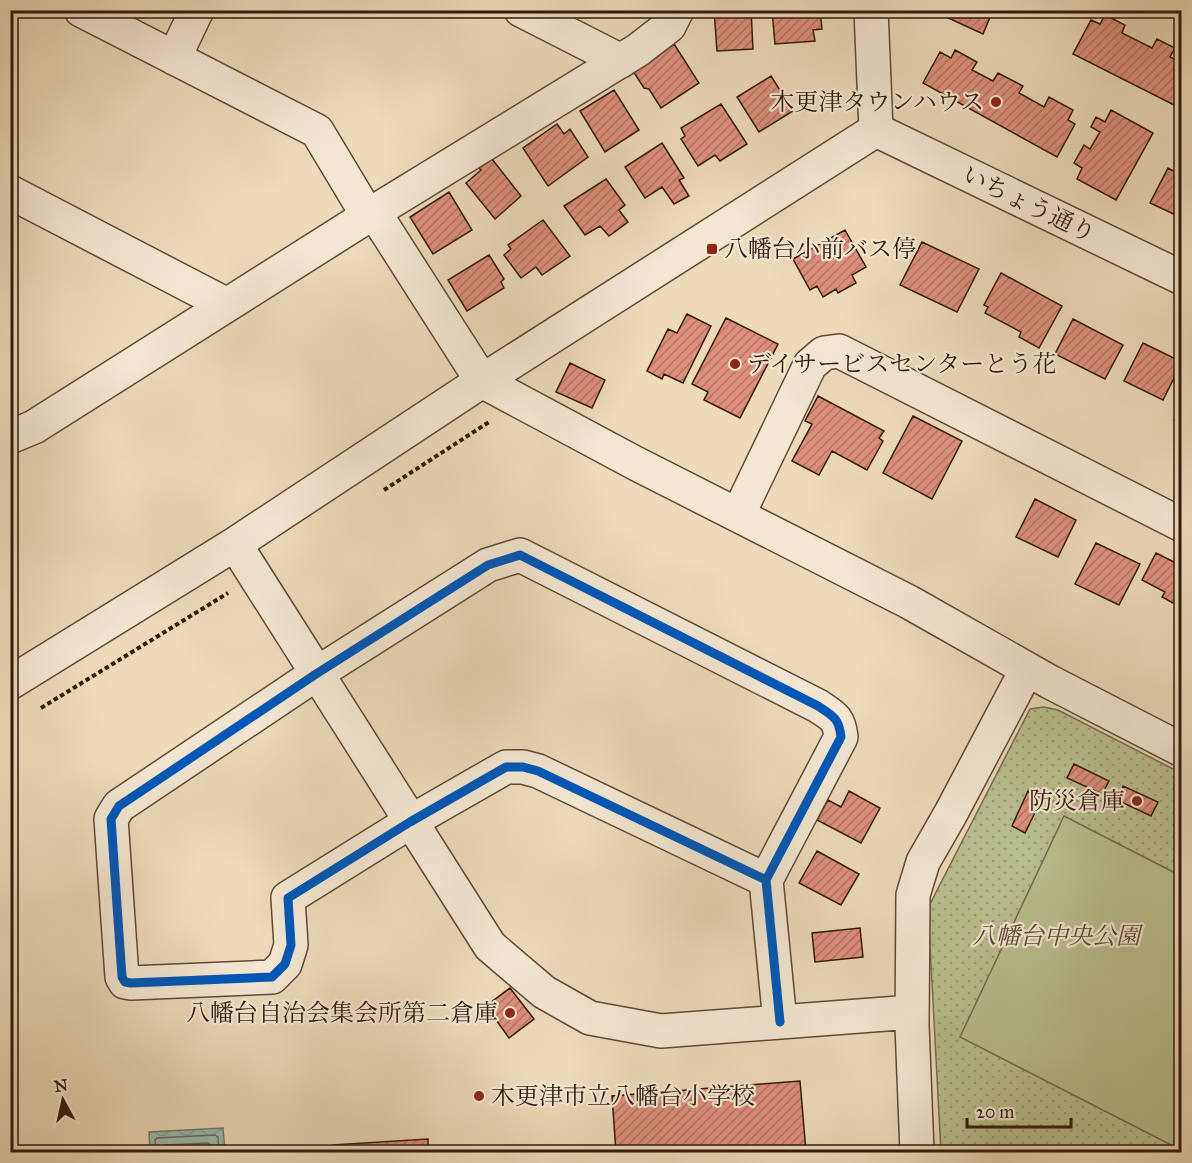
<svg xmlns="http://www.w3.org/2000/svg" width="1192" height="1163" font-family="'IM FELL Great Primer','Noto Serif JP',serif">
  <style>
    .grass { fill: url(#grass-dots); stroke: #756c4e; stroke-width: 1.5 }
    .pitch { fill: #b9bf8f; stroke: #756c4e; stroke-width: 1.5 }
    .water { fill: url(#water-waves); stroke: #6f7a70; stroke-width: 1.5 }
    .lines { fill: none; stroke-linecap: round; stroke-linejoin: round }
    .shore { stroke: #656a5f; stroke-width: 1.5 }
    .building { fill: url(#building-hatch); stroke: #31190c; stroke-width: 1.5 }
    .minor-casing { stroke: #604937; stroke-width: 36 }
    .path { stroke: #31190c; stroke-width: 4; stroke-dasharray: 4.5 3; stroke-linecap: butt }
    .minor { stroke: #f3e7d2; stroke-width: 33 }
    .cycleway-casing { stroke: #f3e7d2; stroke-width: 13 }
    .cycleway { stroke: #0057b8; stroke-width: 9 }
    .poi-dot { fill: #8f2418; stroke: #f3e7d2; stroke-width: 2 }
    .labels { text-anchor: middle; stroke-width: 4.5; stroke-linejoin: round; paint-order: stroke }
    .poi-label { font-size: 24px; fill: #31190c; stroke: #f3e7d2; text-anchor: end }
    .street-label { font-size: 24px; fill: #31190c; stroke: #f3e7d2 }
    .park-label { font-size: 24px; font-style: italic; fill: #5a4b33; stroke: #f3e7d2 }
  </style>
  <defs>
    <pattern id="grass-dots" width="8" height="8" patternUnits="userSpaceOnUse" patternTransform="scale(1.5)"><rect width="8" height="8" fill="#b9bf8f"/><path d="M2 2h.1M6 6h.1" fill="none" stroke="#979a73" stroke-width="1.8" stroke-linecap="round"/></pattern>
    <pattern id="water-waves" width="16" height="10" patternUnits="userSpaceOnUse" patternTransform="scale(1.5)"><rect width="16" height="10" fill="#99bab2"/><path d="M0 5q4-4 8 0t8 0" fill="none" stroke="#849f98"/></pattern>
    <pattern id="building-hatch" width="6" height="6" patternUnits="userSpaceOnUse" patternTransform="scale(1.5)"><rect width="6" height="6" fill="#de8f7c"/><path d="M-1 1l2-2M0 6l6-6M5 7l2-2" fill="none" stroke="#b57464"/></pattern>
  </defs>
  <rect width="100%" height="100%" fill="#eddab9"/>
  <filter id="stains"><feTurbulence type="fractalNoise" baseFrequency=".00333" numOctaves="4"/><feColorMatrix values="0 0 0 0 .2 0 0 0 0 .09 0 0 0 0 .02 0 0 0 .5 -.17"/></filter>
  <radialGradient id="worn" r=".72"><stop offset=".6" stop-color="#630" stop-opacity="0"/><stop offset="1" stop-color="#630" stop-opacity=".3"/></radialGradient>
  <!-- grass -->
  <path class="grass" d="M 1044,707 L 1058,710 L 1181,773 L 1181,1152 L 941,1152 L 928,908 L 1030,709 Z"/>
  <!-- pitch -->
  <path class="pitch" d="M 1064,816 L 1181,876 L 1181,1150 L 960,1037 Z"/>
  <!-- water -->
  <path class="water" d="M 223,1128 L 225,1152 L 150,1152 L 149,1132 Z"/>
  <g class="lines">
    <!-- shore -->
    <path class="shore" d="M 156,1152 L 155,1140 L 157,1138 L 215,1135 L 218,1137 L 219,1152
      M 163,1152 L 163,1147 L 165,1145 L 208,1143 L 211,1145 L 211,1152"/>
  </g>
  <!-- building -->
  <path class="building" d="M 714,10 L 751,10 L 753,49 L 717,51 Z
    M 772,10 L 820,10 L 822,29 L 813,30 L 815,41 L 775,44 Z
    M 946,10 L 993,10 L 983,34 L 944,16 Z
    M 1105,15 L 1125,25 L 1122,33 L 1152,48 L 1157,39 L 1175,48 L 1170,57 L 1182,63 L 1182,109 L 1073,54 L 1091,20 L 1100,24 Z
    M 674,44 L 699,83 L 661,108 L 649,89 L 644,88 L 633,71 Z
    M 955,50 L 977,62 L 972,70 L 993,81 L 998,73 L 1023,86 L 1019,93 L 1044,107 L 1049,97 L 1073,110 L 1068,120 L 1075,124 L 1057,157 L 923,83 L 940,52 L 951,58 Z
    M 771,76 L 793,111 L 759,132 L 737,97 Z
    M 614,90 L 639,130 L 605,152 L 580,111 Z
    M 721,104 L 747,144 L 720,161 L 715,155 L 698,166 L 681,139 L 685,136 L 681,128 Z
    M 1111,110 L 1153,133 L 1116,200 L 1077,179 L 1082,168 L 1074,163 L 1084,145 L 1090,149 L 1100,132 L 1091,127 L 1096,117 L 1105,122 Z
    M 557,124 L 564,134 L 570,129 L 588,157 L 548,186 L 523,148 Z
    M 662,143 L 684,178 L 679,180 L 689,196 L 674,204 L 662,187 L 645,198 L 625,167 Z
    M 492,159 L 521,196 L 495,219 L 466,183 L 481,170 L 479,168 Z
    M 1182,164 L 1182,218 L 1150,203 L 1168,168 L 1177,173 Z
    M 606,179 L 625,205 L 619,210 L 628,222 L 609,236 L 600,226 L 585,235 L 564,206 Z
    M 449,192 L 472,230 L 433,254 L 410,217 Z
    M 543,220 L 570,256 L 542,275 L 536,267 L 521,278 L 504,255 L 511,249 L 508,245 Z
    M 845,230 L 866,267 L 852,275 L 856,283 L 838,293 L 836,289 L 823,297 L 817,286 L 810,290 L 793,259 Z
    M 922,242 L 979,269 L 957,312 L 900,285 Z
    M 489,255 L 504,279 L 501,282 L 504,288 L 467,311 L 448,280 Z
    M 1001,273 L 1062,306 L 1039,348 L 1019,337 L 1021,332 L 985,313 L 988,307 L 984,305 Z
    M 687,314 L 711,326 L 683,383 L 664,374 L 662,379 L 647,371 L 668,329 L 677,333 Z
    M 726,318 L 778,344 L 740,418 L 704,400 L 708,392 L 692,384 Z
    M 1073,319 L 1123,345 L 1105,379 L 1055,354 Z
    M 1143,343 L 1182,362 L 1163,400 L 1124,381 Z
    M 570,363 L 605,380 L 592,408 L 556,392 Z
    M 818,396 L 884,431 L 879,438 L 883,441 L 867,470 L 832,451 L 819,475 L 792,461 L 812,424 L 805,421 Z
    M 1182,406 L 1182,424 L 1174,420 Z
    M 913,416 L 962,441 L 932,499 L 883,473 Z
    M 1035,499 L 1076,520 L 1058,557 L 1016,537 Z
    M 1096,543 L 1140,564 L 1119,605 L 1075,584 Z
    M 1156,553 L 1182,566 L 1182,608 L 1162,597 L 1165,592 L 1142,580 Z
    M 1074,764 L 1109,781 L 1102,794 L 1067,778 Z
    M 1123,786 L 1158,802 L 1151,816 L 1117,800 Z
    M 849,791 L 880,808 L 861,843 L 817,820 L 828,800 L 841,807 Z
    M 1028,791 L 1042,798 L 1025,833 L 1012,826 Z
    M 817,851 L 859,874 L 841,905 L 799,883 Z
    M 860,928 L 863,957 L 815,962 L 812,933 Z
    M 510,988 L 534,1019 L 509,1038 L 486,1006 Z
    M 800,1081 L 806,1152 L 616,1152 L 612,1096 Z
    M 428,1139 L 428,1152 L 333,1152 L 333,1145 Z"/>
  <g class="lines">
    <!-- minor casing -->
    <g class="minor-casing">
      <path id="minor" d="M 81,10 L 317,131 L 368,216
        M 521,10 L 621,61
        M 871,10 L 876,130
        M 174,58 L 197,10
        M 876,130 L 1182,278
        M 10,192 L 227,305
        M 374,212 L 482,381 L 635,463 L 909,602 L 1050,682 L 1182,750
        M 10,437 L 34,427 L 374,212 L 638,50 L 669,26 L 677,10
        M 738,515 L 810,365 L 824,353 L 839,351 L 1182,525
        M 235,544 L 490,946 L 544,992 L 590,1018 L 661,1031 L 912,1012
        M 10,683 L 235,544 L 482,381 L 876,130
        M 766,880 L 538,771 L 523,767 L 506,767 L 410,822 L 288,898 L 291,945 L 285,964 L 272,977 L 131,983 L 125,982 L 122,977 L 111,819 L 119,806 L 316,674 L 488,565 L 520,555 L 818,706 C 833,716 839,718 841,737 L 766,880 L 780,1022
        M 917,1152 L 912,1025 L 913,895 L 923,862 L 951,813 L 1027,669"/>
    </g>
    <!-- path -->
    <path class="path" d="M 384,490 L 489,422
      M 41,708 L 228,593"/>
    <!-- minor -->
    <use href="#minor" class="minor"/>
    <!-- cycleway casing -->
    <g class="cycleway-casing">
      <path id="cycleway" d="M 766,880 L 538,771 L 523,767 L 506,767 L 410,822 L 288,898 L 291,945 L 285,964 L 272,977 L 131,983 L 125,982 L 122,977 L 111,819 L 119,806 L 316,674 L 488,565 L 520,555 L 818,706 C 833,716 839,718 841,737 L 766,880 L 780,1022"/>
    </g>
    <!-- cycleway -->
    <use href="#cycleway" class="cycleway"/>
  </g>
  <!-- markers -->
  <g class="poi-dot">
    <circle cx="996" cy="102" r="6"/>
    <rect x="706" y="243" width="12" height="12" rx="3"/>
    <circle cx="735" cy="364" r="6"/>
    <circle cx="1137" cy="801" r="6"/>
    <circle cx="510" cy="1013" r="6"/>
    <circle cx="479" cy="1096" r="6"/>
  </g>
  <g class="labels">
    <!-- poi labels -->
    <g class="poi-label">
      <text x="984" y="110">木更津タウンハウス</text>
      <text x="724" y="257" text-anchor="start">八幡台小前バス停</text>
      <text x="747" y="372" text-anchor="start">デイサービスセンターとう花</text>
      <text x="1125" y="809">防災倉庫</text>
      <text x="498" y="1021">八幡台自治会集会所第二倉庫</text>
      <text x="491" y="1104" text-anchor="start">木更津市立八幡台小学校</text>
    </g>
    <!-- street labels -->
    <g class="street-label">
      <text transform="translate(1029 204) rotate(26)" y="8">いちょう通り</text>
    </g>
    <!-- park labels -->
    <g class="park-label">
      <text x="1056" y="944">八幡台中央公園</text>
    </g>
  </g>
  <!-- margin -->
  <rect width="1192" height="1163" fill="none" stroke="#eddab9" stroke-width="36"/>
  <rect x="12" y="12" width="1168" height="1139" fill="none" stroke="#31190c" stroke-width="3"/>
  <rect x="18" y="18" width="1156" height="1127" fill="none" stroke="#31190c" stroke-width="1.5"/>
  <!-- north arrow -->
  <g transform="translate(63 1100) rotate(352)" stroke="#f3e7d2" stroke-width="4.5" paint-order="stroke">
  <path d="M0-4.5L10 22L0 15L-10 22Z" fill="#31190c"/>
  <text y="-9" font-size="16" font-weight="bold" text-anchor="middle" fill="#31190c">N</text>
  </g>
  <!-- scale -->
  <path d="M967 1118v9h104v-9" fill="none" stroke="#31190c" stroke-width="3"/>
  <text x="976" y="1118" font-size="18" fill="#31190c" stroke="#f3e7d2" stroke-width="4.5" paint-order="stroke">20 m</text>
  <rect width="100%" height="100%" filter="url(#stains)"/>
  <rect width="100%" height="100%" fill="url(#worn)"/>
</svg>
